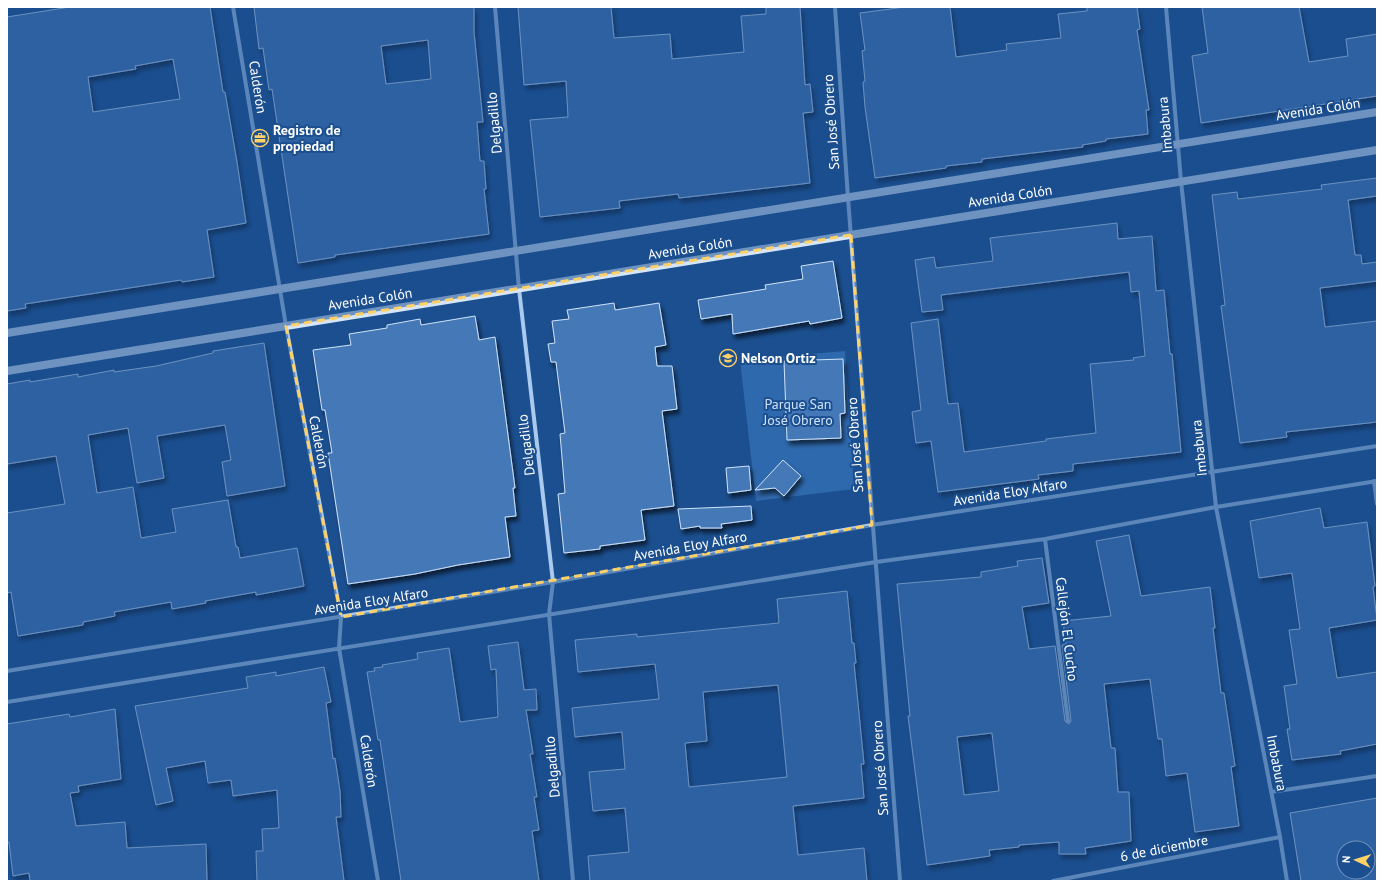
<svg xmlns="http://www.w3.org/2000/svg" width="1384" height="888" font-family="'PT Sans',sans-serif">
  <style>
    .park { fill: #2e69ad }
    .building { fill: #4478b7; stroke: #cfe3fa; fill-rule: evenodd; filter: url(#shadow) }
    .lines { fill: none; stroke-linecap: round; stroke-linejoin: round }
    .street { stroke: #a9c9ee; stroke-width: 4 }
    .secondary { stroke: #d6e6fa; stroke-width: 8 }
    .marked { fill: none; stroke: #ffd166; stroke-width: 3; stroke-dasharray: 8 5; stroke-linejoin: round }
    .labels { text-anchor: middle; stroke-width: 4; stroke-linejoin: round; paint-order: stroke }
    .street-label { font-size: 14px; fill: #fff; stroke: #1b4f8f }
    .poi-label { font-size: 14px; font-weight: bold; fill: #fff; stroke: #1b4f8f; text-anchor: start }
    .park-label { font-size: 14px; fill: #cfe3fa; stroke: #1b4f8f }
  </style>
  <defs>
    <filter id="shadow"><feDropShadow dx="2.5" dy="4.5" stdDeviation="2" flood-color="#0009"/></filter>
  </defs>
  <rect width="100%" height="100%" fill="#1b4f8f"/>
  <!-- park -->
  <path class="park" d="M 845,351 L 854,489 L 756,501 L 740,360 Z"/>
  <!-- building -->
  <path class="building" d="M 70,7 L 210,7 L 223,92 L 225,92 L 237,162 L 246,223 L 207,230 L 214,277 L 182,282 L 181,280 L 25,304 L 26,308 L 7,311 L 7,17 ZM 173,59 L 180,99 L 93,112 L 88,77 L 136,69 L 135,66 Z
    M 254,7 L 474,7 L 474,32 L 483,122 L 477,122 L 480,161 L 484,161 L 486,189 L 484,189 L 489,234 L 335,255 L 335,257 L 298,263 L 272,89 L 269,90 L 263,48 L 259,49 ZM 428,40 L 431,79 L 386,84 L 381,46 Z
    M 518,7 L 611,7 L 614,38 L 670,34 L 672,59 L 744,52 L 741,16 L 766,14 L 766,7 L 800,7 L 805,85 L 810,84 L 813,112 L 803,113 L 810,183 L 679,198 L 678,194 L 619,201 L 620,208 L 540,217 L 530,120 L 568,117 L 566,81 L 524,85 Z
    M 905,7 L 950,7 L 956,57 L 1007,50 L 1006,44 L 1061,38 L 1058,14 L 1087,11 L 1087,7 L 1137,7 L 1140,29 L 1137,30 L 1149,110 L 1146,110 L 1148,134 L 1106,139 L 1106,141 L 1082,145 L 1083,147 L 982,159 L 982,162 L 946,166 L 946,168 L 875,178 L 865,107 L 863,82 L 865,81 L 862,51 L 865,50 L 860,13 Z
    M 1202,7 L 1299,7 L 1309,62 L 1348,56 L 1346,39 L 1377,34 L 1377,96 L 1201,123 L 1192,56 L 1208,53 Z
    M 1377,178 L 1377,196 L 1348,200 L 1355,255 L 1361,255 L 1362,264 L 1377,262 L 1377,281 L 1320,288 L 1325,327 L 1377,321 L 1377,422 L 1286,432 L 1287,437 L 1240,443 L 1221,306 L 1225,305 L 1212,195 L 1237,192 L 1238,199 L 1322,189 L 1321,185 Z
    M 1117,223 L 1118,239 L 1152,236 L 1156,291 L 1164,290 L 1170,354 L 1172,354 L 1181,452 L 1073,464 L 1073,471 L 1038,475 L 1039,479 L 938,492 L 931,441 L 916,443 L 912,412 L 921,410 L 911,323 L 938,319 L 948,404 L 958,403 L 964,452 L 1046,441 L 1046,439 L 1096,433 L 1090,364 L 1134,360 L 1133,358 L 1145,356 L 1139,291 L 1131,292 L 1129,272 L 941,295 L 943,310 L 922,312 L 915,260 L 934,257 L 936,268 L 993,261 L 990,238 Z
    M 833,261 L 842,318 L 810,324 L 809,321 L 733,334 L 732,314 L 701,319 L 698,300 L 766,289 L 765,285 L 803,279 L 801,266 Z
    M 614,303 L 615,310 L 659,303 L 666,345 L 655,347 L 657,366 L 672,366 L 677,409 L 662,411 L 674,506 L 641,510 L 645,540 L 600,546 L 600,549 L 564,553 L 558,494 L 565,493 L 560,434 L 565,433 L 556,362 L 551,362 L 548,344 L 555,343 L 552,321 L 569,319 L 567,310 Z
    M 475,316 L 479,340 L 495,337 L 515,488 L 513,488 L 516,516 L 505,517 L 510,557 L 458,565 L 415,574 L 348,584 L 328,453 L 332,453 L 325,410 L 322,410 L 313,350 L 351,345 L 349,334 L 387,328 L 387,325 L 420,319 L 421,325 Z
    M 264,343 L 285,486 L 227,496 L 222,462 L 231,460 L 225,425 L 157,436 L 164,478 L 137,483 L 128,428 L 88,435 L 97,493 L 133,487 L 141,538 L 176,532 L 172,509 L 228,500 L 236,547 L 238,547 L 240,558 L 297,548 L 304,586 L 256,595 L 256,592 L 205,601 L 206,603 L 172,609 L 171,602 L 114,612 L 115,616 L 83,622 L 83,625 L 18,636 L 11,592 L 7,593 L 7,513 L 65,504 L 56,456 L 7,464 L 7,384 L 30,380 L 30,382 L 78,374 L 78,377 L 114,370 L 114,372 L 156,366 L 213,353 L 213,351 Z
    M 843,359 L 845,413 L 840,414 L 841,438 L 787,440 L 784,361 Z
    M 783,460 L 801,476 L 784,496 L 775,488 L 755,490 Z
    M 749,466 L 751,490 L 728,493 L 726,468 Z
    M 751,506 L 752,520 L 721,524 L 722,528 L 700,528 L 700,526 L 681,529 L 678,509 Z
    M 1320,508 L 1324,528 L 1367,522 L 1375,586 L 1373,587 L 1377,620 L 1329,628 L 1337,678 L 1377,672 L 1377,744 L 1340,751 L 1341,754 L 1292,760 L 1287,729 L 1290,729 L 1284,686 L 1297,684 L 1289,630 L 1300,629 L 1292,573 L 1259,578 L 1250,521 Z
    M 1129,535 L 1141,596 L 1210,587 L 1215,628 L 1213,628 L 1221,693 L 1224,693 L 1235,766 L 1231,767 L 1239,826 L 1195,832 L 1187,773 L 1166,776 L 1162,739 L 1158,739 L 1150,679 L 1104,684 L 1111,748 L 1115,748 L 1118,792 L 1129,792 L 1131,841 L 1085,848 L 1086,854 L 1059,854 L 1059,842 L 1019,845 L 1019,847 L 989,850 L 990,856 L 927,865 L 908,716 L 910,716 L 897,584 L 981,577 L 981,572 L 1018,566 L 1017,561 L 1042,558 L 1049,603 L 1022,607 L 1029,649 L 1055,646 L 1065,721 L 1069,724 L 1071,721 L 1062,645 L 1066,644 L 1063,621 L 1111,616 L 1096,541 ZM 992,733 L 999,791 L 964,795 L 957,737 Z
    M 847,591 L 852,643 L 854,643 L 856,663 L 854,663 L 864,764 L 861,764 L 864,798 L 793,806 L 798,855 L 864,848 L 867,881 L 590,881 L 588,856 L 629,852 L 625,808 L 593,811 L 589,772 L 625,769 L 622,732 L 575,737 L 572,708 L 659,699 L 655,664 L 578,672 L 575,640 L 637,634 L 637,637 L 779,623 L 777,599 ZM 778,685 L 787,777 L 689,787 L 685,743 L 707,741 L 703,692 Z
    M 518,642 L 524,690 L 536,689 L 537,710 L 526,710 L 533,754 L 530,754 L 537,797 L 534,797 L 539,830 L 532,831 L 539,881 L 401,881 L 380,740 L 378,740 L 367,672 L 375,671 L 374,668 L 383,667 L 382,665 L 418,659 L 417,653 L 449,648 L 460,722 L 498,717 L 496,669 L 491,670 L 488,646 Z
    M 324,667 L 331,702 L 326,703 L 333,759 L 335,758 L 340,791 L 341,817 L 336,817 L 344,881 L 257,881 L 256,851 L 263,851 L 262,829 L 279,828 L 277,790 L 233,796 L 231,780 L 208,783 L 205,761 L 166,768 L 173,801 L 156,805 L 135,706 L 248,688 L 246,677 L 276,672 L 276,676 Z
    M 115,709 L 121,779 L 78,786 L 79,792 L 70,793 L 76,826 L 125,822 L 127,848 L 206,844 L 207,881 L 30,881 L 29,873 L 13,876 L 9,842 L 7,843 L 7,724 L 69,714 L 70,717 Z
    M 1377,798 L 1377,881 L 1301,881 L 1290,813 ZM 1344,848 L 1368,848 L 1368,872 L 1344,872 Z"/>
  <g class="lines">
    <!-- street -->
    <path class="street" d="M 233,7 L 286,326 L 341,617 L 339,648 L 378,881
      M 495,7 L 519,289 L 553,582 L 549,614 L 573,881
      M 835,7 L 848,198 L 900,881
      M 1166,7 L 1181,181 L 1216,507 L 1280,837 L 1287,881
      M 1374,481 L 1377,504
      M 1045,539 L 1068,721
      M 7,671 L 553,582 L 872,525 L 1377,446
      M 7,702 L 876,562 L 1045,539 L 1216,507 L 1377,481
      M 1271,792 L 1377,776
      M 1053,881 L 1280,837"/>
    <!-- secondary -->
    <path class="secondary" d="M 7,333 L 1377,112
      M 7,371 L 1377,150"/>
  </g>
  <!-- marked area -->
  <path d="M0 0H1384V888H0ZM 851,235 L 872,525 L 341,617 L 286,326 Z" fill="#1b4f8f" fill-opacity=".55" fill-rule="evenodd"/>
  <path class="marked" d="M 851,235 L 872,525 L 341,617 L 286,326 Z"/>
  <!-- icons -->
  <defs>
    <g id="office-ring" transform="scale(0.9)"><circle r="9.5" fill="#1b4f8f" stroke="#ffd166" stroke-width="1.5"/><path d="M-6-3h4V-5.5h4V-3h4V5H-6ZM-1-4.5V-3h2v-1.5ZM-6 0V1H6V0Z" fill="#ffd166"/></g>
    <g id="school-ring" transform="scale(0.9)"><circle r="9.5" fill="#1b4f8f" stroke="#ffd166" stroke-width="1.5"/><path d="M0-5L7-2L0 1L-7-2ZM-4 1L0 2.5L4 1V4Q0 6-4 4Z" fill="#ffd166"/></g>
  </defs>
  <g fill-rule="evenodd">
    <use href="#office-ring" x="260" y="138"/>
    <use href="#school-ring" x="728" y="358"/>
  </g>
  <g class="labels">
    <!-- street labels -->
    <g class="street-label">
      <text transform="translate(258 87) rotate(81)" y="5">Calderón</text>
      <text transform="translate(1318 109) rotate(-9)" y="5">Avenida Colón</text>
      <text transform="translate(831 122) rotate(-94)" y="5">San José Obrero</text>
      <text transform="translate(494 123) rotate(-95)" y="5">Delgadillo</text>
      <text transform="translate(1165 125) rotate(-95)" y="5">Imbabura</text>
      <text transform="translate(1010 196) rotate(-9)" y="5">Avenida Colón</text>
      <text transform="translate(690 248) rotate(-9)" y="5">Avenida Colón</text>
      <text transform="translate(370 299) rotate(-9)" y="5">Avenida Colón</text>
      <text transform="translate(319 442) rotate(79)" y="5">Calderón</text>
      <text transform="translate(526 445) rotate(-97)" y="5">Delgadillo</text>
      <text transform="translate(855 445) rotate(-94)" y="5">San José Obrero</text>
      <text transform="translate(1199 448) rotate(-96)" y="5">Imbabura</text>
      <text transform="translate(1010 492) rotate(-9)" y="5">Avenida Eloy Alfaro</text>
      <text transform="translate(690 546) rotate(-10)" y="5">Avenida Eloy Alfaro</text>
      <text transform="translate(371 601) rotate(-9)" y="5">Avenida Eloy Alfaro</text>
      <text transform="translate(1067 629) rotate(83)" y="5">Callejón El Cucho</text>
      <text transform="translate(369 761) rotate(81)" y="5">Calderón</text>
      <text transform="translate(1277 763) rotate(79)" y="5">Imbabura</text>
      <text transform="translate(552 767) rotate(-95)" y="5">Delgadillo</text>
      <text transform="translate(880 768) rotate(-94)" y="5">San José Obrero</text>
      <text transform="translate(1164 848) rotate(-11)" y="5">6 de diciembre</text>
    </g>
    <!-- poi labels -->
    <g class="poi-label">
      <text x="273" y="135">Registro de<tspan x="273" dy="16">propiedad</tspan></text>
      <text x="741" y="363">Nelson Ortiz</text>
    </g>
    <!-- park labels -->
    <g class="park-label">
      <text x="798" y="409">Parque San<tspan x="798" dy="16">José Obrero</tspan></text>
    </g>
  </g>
  <!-- border -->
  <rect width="1384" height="888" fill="none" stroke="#ffffff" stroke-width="16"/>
  <!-- north arrow -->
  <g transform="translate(1356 860) rotate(274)"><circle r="19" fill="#1b4f8f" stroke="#7695bc"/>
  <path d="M0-3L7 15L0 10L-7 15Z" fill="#ffd166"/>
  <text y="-6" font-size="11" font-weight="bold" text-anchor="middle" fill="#ffffff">N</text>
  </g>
</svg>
